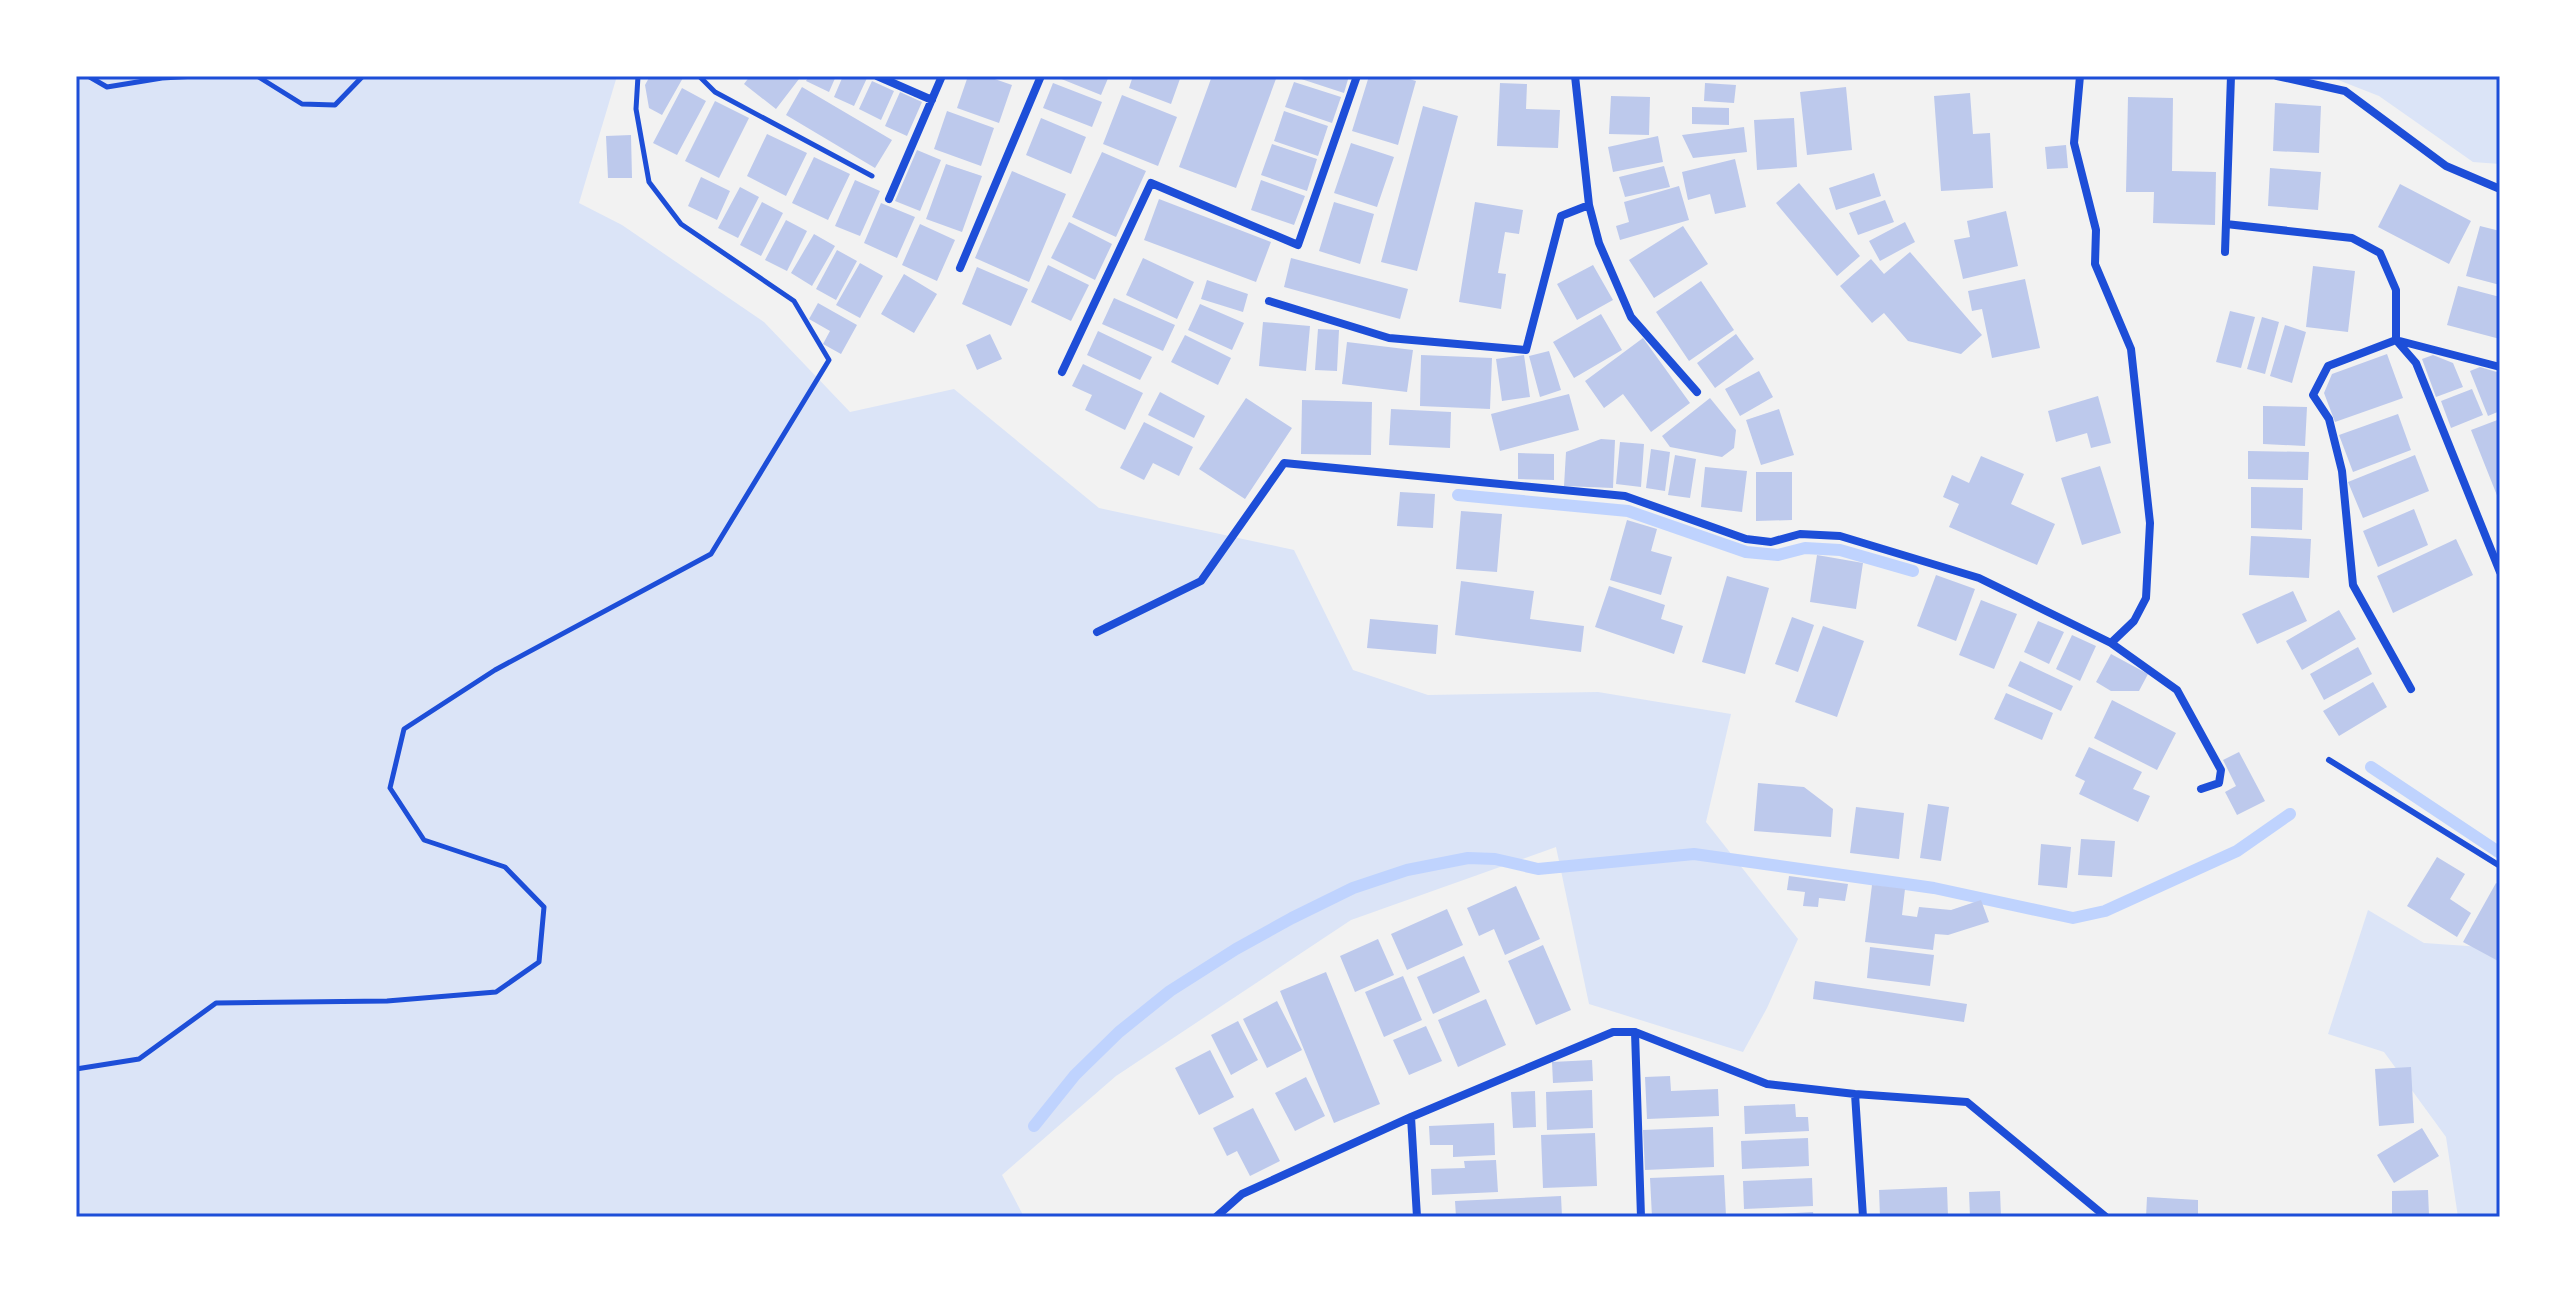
<svg xmlns="http://www.w3.org/2000/svg" width="2576" height="1293" font-family="Figtree,sans-serif">
  <style>
    .green { fill: #dbe4f7 }
    .lines { fill: none; stroke-linecap: round; stroke-linejoin: round }
    .stream { stroke: #bfd3fe; stroke-width: 12 }
    .building { fill: #bdc9ec }
    .path { stroke: #1d4ed8; stroke-width: 5 }
    .service { stroke: #1d4ed8; stroke-width: 6 }
    .minor { stroke: #1d4ed8; stroke-width: 8 }
    .neatline { fill: none; stroke: #1d4ed8; stroke-width: 3 }
  </style>
  <rect width="100%" height="100%" fill="#f2f2f2"/>
  <!-- green -->
  <path class="green" d="M 76,76 L 617,76 L 579,203 L 622,225 L 764,322 L 850,412 L 954,389 L 1099,508 L 1294,550 L 1353,670 L 1428,695 L 1598,692 L 1731,714 L 1706,822 L 1798,939 L 1767,1008 L 1743,1052 L 1589,1004 L 1556,847 L 1351,920 L 1116,1076 L 1002,1175 L 1024,1217 L 76,1217 Z
    M 2328,76 L 2500,76 L 2500,164 L 2473,162 L 2379,96 Z
    M 2368,910 L 2424,943 L 2482,947 L 2500,957 L 2500,1217 L 2458,1217 L 2446,1137 L 2384,1052 L 2328,1034 Z"/>
  <g class="lines">
    <!-- stream -->
    <path class="stream" d="M 1458,495 L 1628,511 L 1746,552 L 1778,555 L 1805,548 L 1840,550 L 1913,571
      M 2371,767 L 2500,853
      M 1034,1126 L 1075,1075 L 1119,1032 L 1170,991 L 1236,949 L 1292,918 L 1353,888 L 1407,870 L 1468,858 L 1495,859 L 1538,869 L 1694,854 L 1934,888 L 2073,918 L 2105,911 L 2237,851 L 2290,814"/>
  </g>
  <!-- building -->
  <path class="building" d="M 650,76 L 684,76 L 662,115 L 649,108 L 645,85 Z
    M 750,76 L 795,76 L 799,79 L 776,109 L 744,84 Z
    M 809,76 L 836,76 L 829,92 L 806,81 Z
    M 843,76 L 867,78 L 854,106 L 834,97 Z
    M 968,76 L 986,76 L 1012,85 L 999,123 L 957,108 Z
    M 1054,76 L 1109,76 L 1101,95 Z
    M 1133,76 L 1181,76 L 1171,104 L 1129,88 Z
    M 1212,76 L 1277,76 L 1236,188 L 1179,167 Z
    M 1292,76 L 1349,76 L 1344,93 Z
    M 1369,76 L 1399,76 L 1416,81 L 1398,145 L 1352,131 Z
    M 872,81 L 894,91 L 881,120 L 859,109 Z
    M 1294,82 L 1341,97 L 1332,123 L 1285,107 Z
    M 1053,83 L 1102,102 L 1092,127 L 1043,108 Z
    M 1500,83 L 1527,84 L 1526,109 L 1560,110 L 1558,148 L 1497,146 Z
    M 1705,83 L 1736,85 L 1734,103 L 1704,101 Z
    M 802,87 L 892,140 L 875,168 L 786,115 Z
    M 1846,87 L 1852,150 L 1807,155 L 1800,92 Z
    M 682,88 L 706,101 L 677,155 L 653,143 Z
    M 900,92 L 922,102 L 907,136 L 885,126 Z
    M 1970,93 L 1973,134 L 1990,133 L 1993,188 L 1941,191 L 1934,96 Z
    M 1122,95 L 1177,117 L 1158,166 L 1103,144 Z
    M 1611,96 L 1650,97 L 1649,135 L 1609,134 Z
    M 2128,97 L 2173,98 L 2172,171 L 2216,172 L 2215,225 L 2153,223 L 2154,192 L 2126,192 Z
    M 715,101 L 749,118 L 719,178 L 685,161 Z
    M 2275,103 L 2321,106 L 2319,153 L 2273,151 Z
    M 1423,106 L 1458,116 L 1417,271 L 1381,262 Z
    M 1692,107 L 1729,108 L 1729,125 L 1692,124 Z
    M 947,111 L 994,128 L 981,166 L 934,149 Z
    M 1284,111 L 1328,126 L 1318,156 L 1274,141 Z
    M 1041,118 L 1086,137 L 1071,174 L 1026,155 Z
    M 1794,118 L 1797,167 L 1757,170 L 1754,120 Z
    M 1744,127 L 1747,152 L 1693,158 L 1682,135 Z
    M 767,134 L 807,153 L 786,196 L 747,176 Z
    M 631,135 L 632,178 L 608,178 L 606,136 Z
    M 1658,136 L 1663,162 L 1613,172 L 1608,147 Z
    M 1351,143 L 1394,157 L 1377,207 L 1334,193 Z
    M 1272,144 L 1317,159 L 1307,191 L 1261,175 Z
    M 2066,145 L 2068,168 L 2047,169 L 2045,147 Z
    M 917,150 L 941,160 L 920,211 L 895,201 Z
    M 1102,152 L 1146,171 L 1116,237 L 1072,217 Z
    M 814,157 L 850,174 L 828,220 L 792,203 Z
    M 1735,159 L 1746,207 L 1715,214 L 1710,194 L 1688,200 L 1682,172 Z
    M 946,164 L 982,176 L 962,232 L 926,219 Z
    M 1664,166 L 1670,187 L 1625,197 L 1619,177 Z
    M 2270,168 L 2321,172 L 2318,210 L 2268,206 Z
    M 1012,171 L 1066,194 L 1029,282 L 975,258 Z
    M 1874,173 L 1881,196 L 1836,210 L 1829,188 Z
    M 701,177 L 730,191 L 717,220 L 688,206 Z
    M 855,180 L 880,191 L 860,236 L 835,226 Z
    M 1261,180 L 1305,196 L 1294,225 L 1251,210 Z
    M 1799,183 L 1860,256 L 1837,276 L 1776,203 Z
    M 2400,184 L 2471,221 L 2449,264 L 2378,227 Z
    M 1679,186 L 1689,220 L 1620,240 L 1616,226 L 1629,222 L 1624,202 Z
    M 740,187 L 759,197 L 738,238 L 718,228 Z
    M 1159,199 L 1271,242 L 1256,282 L 1144,240 Z
    M 1885,200 L 1894,222 L 1858,235 L 1849,213 Z
    M 762,202 L 783,213 L 761,256 L 740,245 Z
    M 1334,202 L 1374,214 L 1360,264 L 1319,251 Z
    M 1475,202 L 1523,210 L 1519,234 L 1505,232 L 1498,273 L 1506,274 L 1501,309 L 1459,302 Z
    M 881,203 L 915,217 L 897,258 L 864,243 Z
    M 2006,211 L 2018,266 L 1963,279 L 1954,240 L 1970,237 L 1967,221 Z
    M 786,220 L 807,231 L 787,271 L 765,260 Z
    M 1069,222 L 1112,244 L 1095,280 L 1051,258 Z
    M 1905,222 L 1915,242 L 1880,261 L 1869,241 Z
    M 920,224 L 955,240 L 937,281 L 902,265 Z
    M 1683,226 L 1708,264 L 1654,298 L 1629,260 Z
    M 2480,226 L 2500,231 L 2500,285 L 2466,276 Z
    M 814,234 L 835,246 L 812,286 L 791,273 Z
    M 837,250 L 857,261 L 836,300 L 816,289 Z
    M 1910,252 L 1982,335 L 1961,354 L 1908,341 L 1884,313 L 1872,323 L 1840,286 L 1871,259 L 1884,274 Z
    M 1143,258 L 1194,282 L 1177,319 L 1126,295 Z
    M 1291,258 L 1408,289 L 1400,319 L 1284,287 Z
    M 860,263 L 883,276 L 860,318 L 836,305 Z
    M 1048,265 L 1089,285 L 1071,321 L 1031,302 Z
    M 1593,265 L 1613,300 L 1577,320 L 1557,284 Z
    M 2313,266 L 2355,271 L 2348,332 L 2306,327 Z
    M 977,267 L 1028,289 L 1011,326 L 962,304 Z
    M 904,274 L 937,294 L 914,333 L 881,314 Z
    M 2025,279 L 2040,348 L 1992,358 L 1982,309 L 1972,311 L 1968,291 Z
    M 1207,280 L 1248,294 L 1243,312 L 1201,299 Z
    M 1701,281 L 1734,330 L 1689,361 L 1656,312 Z
    M 2458,286 L 2500,297 L 2500,339 L 2447,325 Z
    M 1114,298 L 1175,325 L 1163,351 L 1102,324 Z
    M 818,303 L 857,325 L 841,354 L 823,344 L 830,331 L 809,319 Z
    M 1200,304 L 1244,323 L 1232,350 L 1188,330 Z
    M 2230,311 L 2255,317 L 2241,368 L 2216,362 Z
    M 1601,314 L 1622,350 L 1574,378 L 1553,342 Z
    M 2262,317 L 2279,322 L 2265,374 L 2247,369 Z
    M 1263,322 L 1310,326 L 1306,371 L 1259,366 Z
    M 2285,325 L 2306,332 L 2292,383 L 2270,376 Z
    M 1318,329 L 1339,330 L 1337,371 L 1315,370 Z
    M 1098,331 L 1152,357 L 1140,380 L 1087,355 Z
    M 990,334 L 1002,359 L 977,370 L 966,345 Z
    M 1736,334 L 1754,359 L 1715,388 L 1697,363 Z
    M 1185,335 L 1231,358 L 1218,385 L 1171,362 Z
    M 1643,338 L 1690,403 L 1651,432 L 1623,394 L 1604,408 L 1585,381 Z
    M 1347,342 L 1413,350 L 1407,392 L 1342,384 Z
    M 1549,351 L 1561,390 L 1540,397 L 1529,356 Z
    M 2387,354 L 2403,398 L 2335,422 L 2324,393 L 2332,374 Z
    M 1421,355 L 1492,358 L 1490,409 L 1420,406 Z
    M 1524,355 L 1530,397 L 1502,401 L 1496,359 Z
    M 2433,355 L 2453,363 L 2463,387 L 2436,397 L 2422,359 Z
    M 1083,364 L 1143,393 L 1125,430 L 1085,410 L 1092,395 L 1072,386 Z
    M 2480,367 L 2500,373 L 2500,411 L 2488,416 L 2470,371 Z
    M 1759,371 L 1773,397 L 1740,416 L 1725,389 Z
    M 2472,389 L 2483,415 L 2451,428 L 2441,401 Z
    M 1160,392 L 1205,416 L 1194,438 L 1148,415 Z
    M 1569,394 L 1579,430 L 1500,451 L 1491,414 Z
    M 2098,396 L 2111,443 L 2091,448 L 2087,433 L 2056,442 L 2048,411 Z
    M 1246,398 L 1292,428 L 1245,499 L 1199,469 Z
    M 1710,398 L 1736,430 L 1734,448 L 1722,457 L 1670,447 L 1662,436 Z
    M 1302,400 L 1372,402 L 1371,455 L 1301,454 Z
    M 2263,406 L 2307,407 L 2305,446 L 2263,444 Z
    M 1391,409 L 1451,412 L 1450,448 L 1389,445 Z
    M 1779,409 L 1794,455 L 1761,465 L 1746,420 Z
    M 2398,414 L 2411,450 L 2353,472 L 2339,435 Z
    M 2500,419 L 2500,503 L 2471,430 Z
    M 1144,422 L 1193,447 L 1179,476 L 1153,463 L 1144,480 L 1120,468 Z
    M 1601,439 L 1615,440 L 1613,488 L 1564,486 L 1566,452 Z
    M 1620,442 L 1644,444 L 1641,487 L 1616,484 Z
    M 1651,449 L 1670,452 L 1665,491 L 1646,488 Z
    M 2248,451 L 2309,452 L 2308,480 L 2248,479 Z
    M 1518,453 L 1554,454 L 1554,480 L 1518,479 Z
    M 1675,455 L 1696,459 L 1690,498 L 1668,495 Z
    M 2415,455 L 2429,491 L 2363,518 L 2348,482 Z
    M 1981,456 L 2024,474 L 2011,504 L 2055,524 L 2037,565 L 1949,527 L 1959,504 L 1943,497 L 1952,475 L 1969,483 Z
    M 2100,466 L 2121,533 L 2082,545 L 2061,478 Z
    M 1705,467 L 1747,471 L 1742,512 L 1701,507 Z
    M 1756,472 L 1792,472 L 1792,520 L 1756,521 Z
    M 2251,487 L 2303,488 L 2302,530 L 2251,528 Z
    M 1400,492 L 1435,494 L 1433,528 L 1397,526 Z
    M 2414,509 L 2428,545 L 2378,567 L 2363,531 Z
    M 1461,511 L 1502,514 L 1497,572 L 1456,569 Z
    M 1627,520 L 1657,529 L 1651,551 L 1672,557 L 1661,595 L 1610,580 Z
    M 2251,536 L 2311,539 L 2309,578 L 2249,575 Z
    M 2456,539 L 2473,575 L 2393,613 L 2377,576 Z
    M 1817,555 L 1863,563 L 1856,609 L 1810,602 Z
    M 1936,575 L 1975,589 L 1956,641 L 1917,626 Z
    M 1727,576 L 1769,588 L 1745,674 L 1702,662 Z
    M 1461,581 L 1534,591 L 1530,619 L 1584,626 L 1581,652 L 1455,635 Z
    M 1609,586 L 1665,605 L 1661,619 L 1683,626 L 1674,654 L 1595,627 Z
    M 2293,591 L 2307,621 L 2257,644 L 2242,614 Z
    M 1981,600 L 2017,614 L 1994,669 L 1959,655 Z
    M 2339,610 L 2356,639 L 2302,670 L 2286,641 Z
    M 1792,617 L 1814,625 L 1798,672 L 1775,664 Z
    M 1370,619 L 1438,625 L 1436,654 L 1367,648 Z
    M 2038,621 L 2064,632 L 2049,664 L 2024,652 Z
    M 1823,626 L 1864,641 L 1837,717 L 1795,702 Z
    M 2072,635 L 2096,646 L 2080,681 L 2056,669 Z
    M 2358,647 L 2372,674 L 2324,700 L 2310,674 Z
    M 2111,654 L 2148,674 L 2139,691 L 2111,691 L 2096,682 Z
    M 2020,661 L 2073,686 L 2061,711 L 2008,686 Z
    M 2373,682 L 2387,707 L 2339,736 L 2323,711 Z
    M 2006,693 L 2053,713 L 2042,740 L 1994,719 Z
    M 2112,700 L 2176,733 L 2157,770 L 2094,738 Z
    M 2089,747 L 2142,772 L 2133,789 L 2150,796 L 2138,822 L 2079,794 L 2085,781 L 2075,776 Z
    M 2239,752 L 2265,801 L 2237,815 L 2225,792 L 2236,786 L 2223,760 Z
    M 1758,783 L 1804,787 L 1833,809 L 1831,837 L 1754,831 Z
    M 1928,804 L 1949,807 L 1941,861 L 1920,858 Z
    M 1856,807 L 1904,813 L 1899,859 L 1850,853 Z
    M 2081,839 L 2115,841 L 2112,877 L 2078,875 Z
    M 2041,844 L 2071,847 L 2067,888 L 2038,885 Z
    M 2437,857 L 2465,874 L 2450,899 L 2471,913 L 2457,937 L 2407,906 Z
    M 1789,876 L 1848,884 L 1845,901 L 1819,898 L 1818,907 L 1803,906 L 1805,892 L 1787,890 Z
    M 2496,883 L 2500,885 L 2500,962 L 2463,942 Z
    M 1872,885 L 1905,889 L 1902,915 L 1917,917 L 1919,907 L 1951,910 L 1981,900 L 1989,922 L 1948,935 L 1935,934 L 1933,950 L 1865,942 Z
    M 1516,886 L 1540,939 L 1505,955 L 1494,929 L 1479,936 L 1467,908 Z
    M 1447,909 L 1463,945 L 1407,970 L 1391,934 Z
    M 1378,939 L 1394,975 L 1355,992 L 1340,956 Z
    M 1543,945 L 1571,1010 L 1536,1025 L 1508,961 Z
    M 1870,947 L 1934,955 L 1930,986 L 1867,978 Z
    M 1464,956 L 1480,992 L 1433,1014 L 1417,977 Z
    M 1326,972 L 1380,1104 L 1334,1123 L 1280,991 Z
    M 1403,976 L 1422,1020 L 1384,1037 L 1365,992 Z
    M 1815,981 L 1967,1004 L 1964,1022 L 1813,999 Z
    M 1486,999 L 1506,1045 L 1458,1067 L 1438,1020 Z
    M 1277,1001 L 1302,1050 L 1267,1068 L 1243,1019 Z
    M 1238,1021 L 1258,1060 L 1231,1075 L 1211,1035 Z
    M 1426,1026 L 1442,1061 L 1409,1075 L 1393,1040 Z
    M 1210,1050 L 1234,1097 L 1199,1115 L 1175,1068 Z
    M 1592,1060 L 1593,1081 L 1553,1083 L 1552,1062 Z
    M 2411,1067 L 2414,1123 L 2379,1126 L 2375,1069 Z
    M 1670,1076 L 1671,1091 L 1718,1089 L 1719,1116 L 1647,1119 L 1645,1077 Z
    M 1306,1077 L 1325,1116 L 1295,1131 L 1275,1093 Z
    M 1592,1090 L 1593,1128 L 1547,1130 L 1546,1092 Z
    M 1535,1091 L 1536,1127 L 1513,1128 L 1511,1092 Z
    M 1795,1104 L 1796,1117 L 1808,1117 L 1809,1131 L 1745,1134 L 1744,1106 Z
    M 1253,1108 L 1280,1161 L 1250,1176 L 1237,1151 L 1227,1156 L 1213,1128 Z
    M 1494,1123 L 1495,1155 L 1453,1157 L 1453,1145 L 1430,1145 L 1429,1126 Z
    M 1713,1127 L 1714,1167 L 1645,1170 L 1643,1130 Z
    M 2422,1128 L 2439,1156 L 2394,1183 L 2377,1155 Z
    M 1595,1133 L 1597,1186 L 1543,1188 L 1541,1135 Z
    M 1808,1138 L 1809,1166 L 1742,1169 L 1741,1141 Z
    M 1496,1160 L 1498,1192 L 1432,1195 L 1431,1169 L 1465,1168 L 1464,1161 Z
    M 1724,1175 L 1726,1216 L 1652,1217 L 1650,1178 Z
    M 1812,1178 L 1813,1206 L 1744,1209 L 1743,1181 Z
    M 1947,1187 L 1948,1217 L 1880,1217 L 1879,1190 Z
    M 2428,1190 L 2429,1216 L 2392,1217 L 2392,1191 Z
    M 2000,1191 L 2001,1217 L 1970,1217 L 1969,1192 Z
    M 1561,1196 L 1562,1217 L 1456,1217 L 1455,1201 Z
    M 2147,1197 L 2198,1200 L 2198,1217 L 2146,1217 Z
    M 1813,1212 L 1814,1217 L 1757,1217 L 1757,1215 Z"/>
  <g class="lines">
    <!-- path -->
    <path class="path" d="M 88,76 L 107,87 L 162,78 L 196,76
      M 257,76 L 302,104 L 335,105 L 363,76
      M 699,76 L 715,92 L 872,176
      M 76,1069 L 139,1059 L 216,1003 L 387,1001 L 496,992 L 539,962 L 544,907 L 505,867 L 424,840 L 390,788 L 404,729 L 495,670 L 711,554 L 829,360 L 794,301 L 681,224 L 649,182 L 636,109 L 638,76"/>
    <!-- service -->
    <path class="service" d="M 2329,760 L 2500,866"/>
    <!-- minor -->
    <path class="minor" d="M 877,76 L 932,100
      M 1575,76 L 1589,205 L 1599,243 L 1631,317 L 1697,392
      M 2080,76 L 2074,143 L 2096,230 L 2095,264 L 2131,349 L 2150,523 L 2146,598 L 2134,621 L 2111,643
      M 2277,76 L 2345,91 L 2446,166 L 2500,189
      M 889,199 L 942,76
      M 2226,224 L 2352,238 L 2380,253 L 2396,290 L 2396,340 L 2416,363 L 2500,572
      M 2225,252 L 2231,76
      M 960,268 L 1041,76
      M 1269,301 L 1389,338 L 1526,350 L 1561,216 L 1589,205
      M 1062,372 L 1151,183 L 1298,245 L 1357,76
      M 1097,632 L 1201,581 L 1284,463 L 1625,496 L 1746,539 L 1771,542 L 1800,534 L 1840,536 L 1979,578 L 2111,643 L 2177,690 L 2221,770 L 2219,783 L 2201,789
      M 2411,689 L 2353,585 L 2342,471 L 2329,419 L 2313,395 L 2328,366 L 2396,340 L 2500,367
      M 1635,1032 L 1641,1217
      M 1855,1094 L 1863,1217
      M 1411,1117 L 1417,1217
      M 1216,1217 L 1242,1194 L 1411,1117 L 1613,1032 L 1635,1032 L 1767,1084 L 1855,1094 L 1967,1102 L 2106,1217"/>
  </g>
  <!-- border -->
  <rect width="2576" height="1293" fill="none" stroke="#ffffff" stroke-width="156"/>
  <rect x="78" y="78" width="2420" height="1137" class="neatline"/>
</svg>
